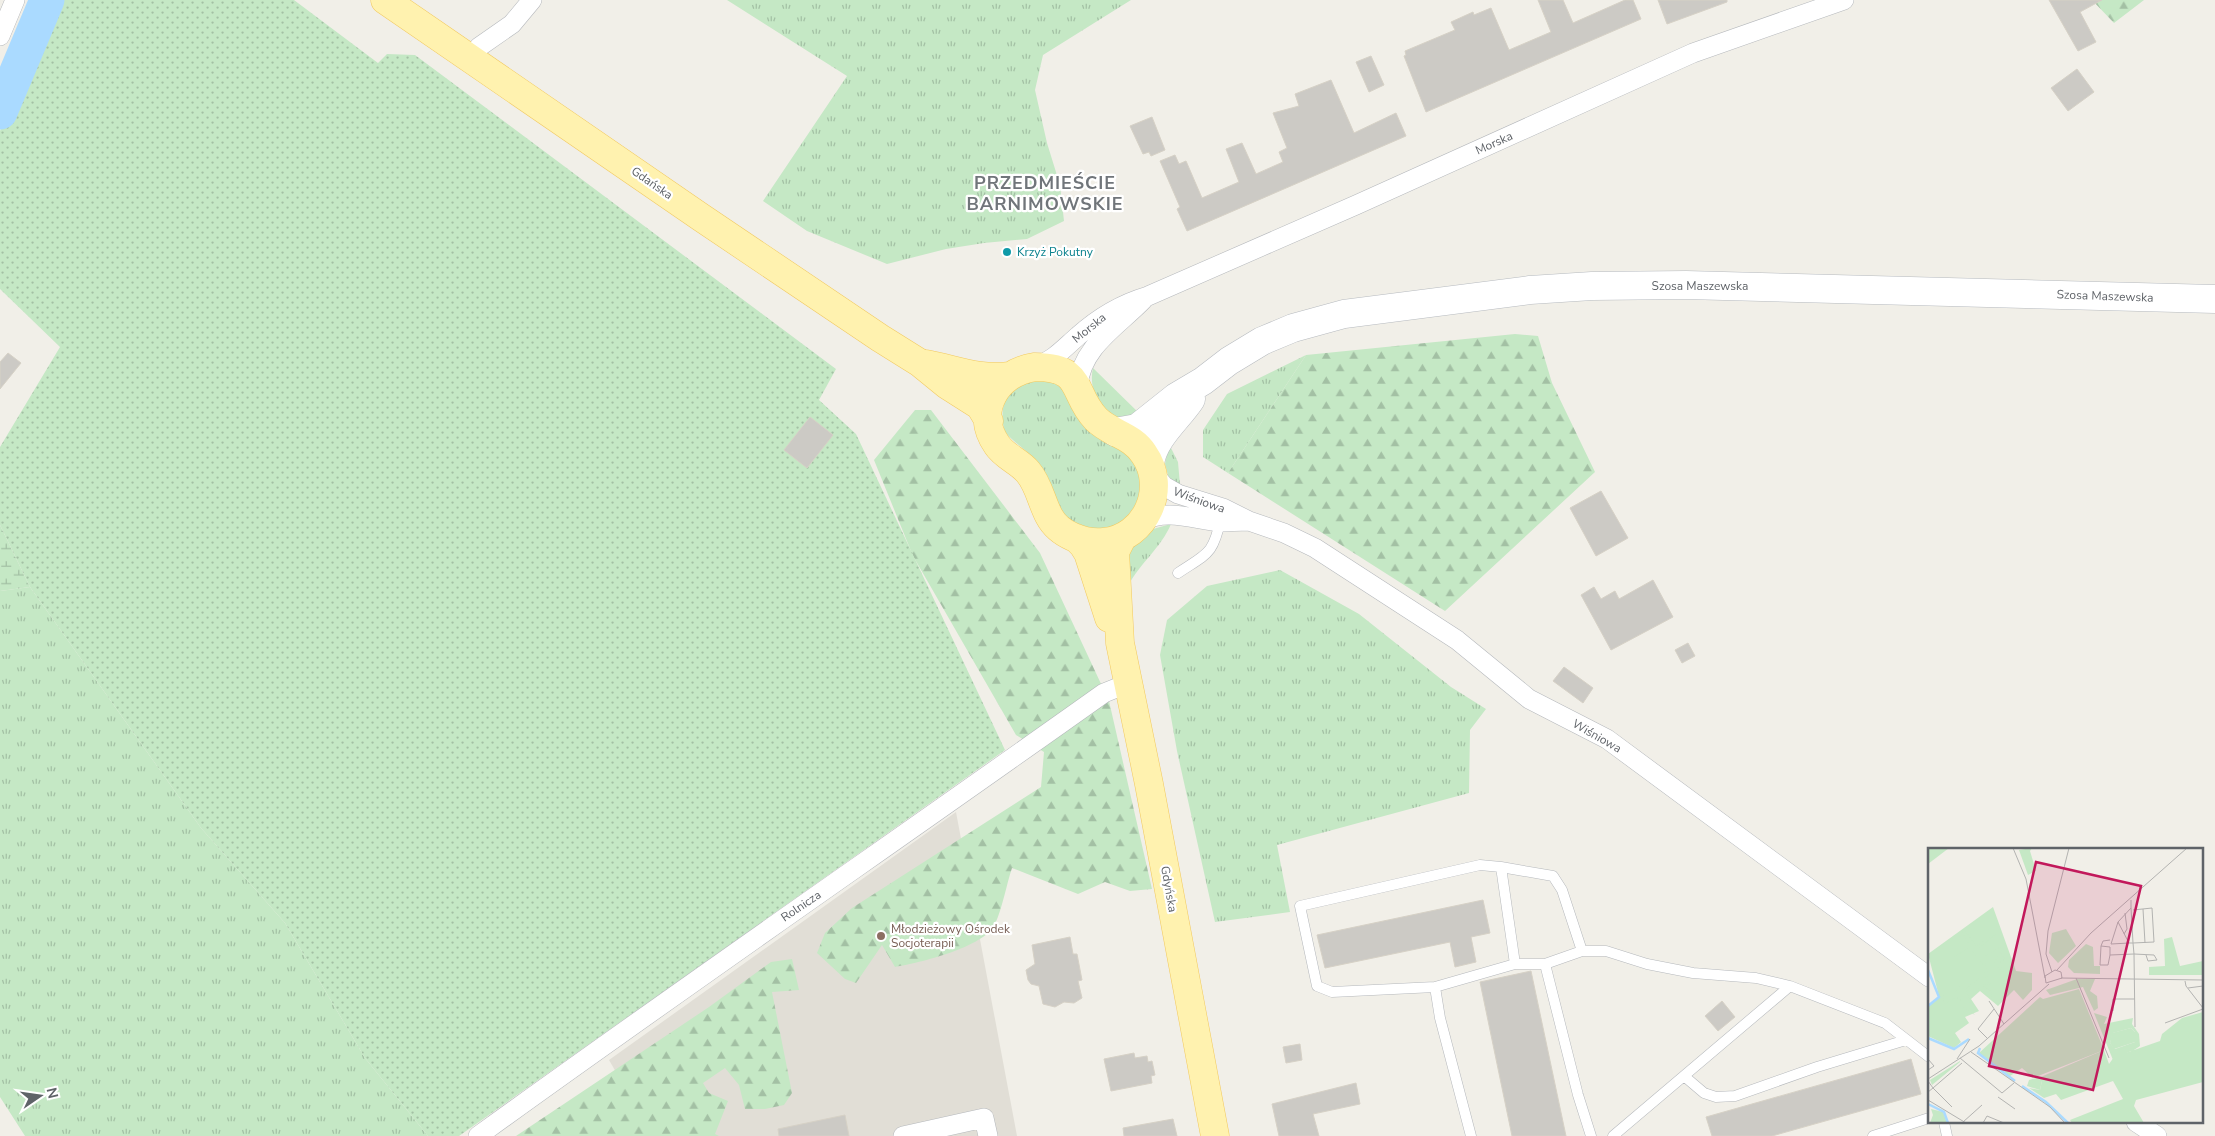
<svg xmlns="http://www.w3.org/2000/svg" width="2215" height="1136" font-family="'Nunito Sans',sans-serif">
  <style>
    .education { fill: #e1ded6 }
    .grass { fill: url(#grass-tufts) }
    .forest { fill: url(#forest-firs) }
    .wetland { fill: url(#wetland-marsh) }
    .garden { fill: url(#garden-dots) }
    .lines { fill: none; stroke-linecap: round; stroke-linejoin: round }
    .river { stroke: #aadaff; stroke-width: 35 }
    .building { fill: #cccac5; stroke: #d6d1c6 }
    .lane-casing { stroke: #b5b8bc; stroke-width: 11 }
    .street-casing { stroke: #b5b8bc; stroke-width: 20 }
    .secondary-casing { stroke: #b6babf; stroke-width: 29 }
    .primary-casing { stroke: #f2c960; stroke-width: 29 }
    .lane { stroke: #fff; stroke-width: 10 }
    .street { stroke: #fff; stroke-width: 19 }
    .secondary { stroke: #fff; stroke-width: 28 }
    .primary { stroke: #fff2af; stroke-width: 28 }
    .culture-dot { fill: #0f9aa8; stroke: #fff; stroke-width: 2 }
    .education-dot { fill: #8d6e63; stroke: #fff; stroke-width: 2 }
    .labels { text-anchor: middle; stroke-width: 4.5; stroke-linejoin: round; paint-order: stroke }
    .street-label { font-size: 12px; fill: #5f6368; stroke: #fff }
    .culture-label { font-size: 12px; fill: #0d838f; stroke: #fff; text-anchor: start }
    .education-label { font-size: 12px; fill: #785e54; stroke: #fff; text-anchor: start }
    .district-label { font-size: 18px; font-weight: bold; letter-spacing: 1px; fill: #70757a; stroke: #fff }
    .inset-river { fill: none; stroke: #aadaff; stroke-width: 2.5 }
    .inset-road { fill: none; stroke: #b3b3b1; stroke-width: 1 }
    .view { fill: #c2185b; fill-opacity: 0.15; stroke: #c2185b; stroke-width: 2.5 }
    .inset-edge { fill: none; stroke: #5f6368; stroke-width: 2.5 }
  </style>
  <defs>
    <pattern id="grass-tufts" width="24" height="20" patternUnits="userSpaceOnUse" patternTransform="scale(1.25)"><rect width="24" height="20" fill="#c5e8c5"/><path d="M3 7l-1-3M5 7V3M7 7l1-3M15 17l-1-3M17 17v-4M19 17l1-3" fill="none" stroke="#a3c0a4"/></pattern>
    <pattern id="forest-firs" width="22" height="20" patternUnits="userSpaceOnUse" patternTransform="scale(1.25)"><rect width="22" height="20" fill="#c5e8c5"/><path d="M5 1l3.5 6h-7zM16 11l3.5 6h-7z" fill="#a3c0a4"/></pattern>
    <pattern id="wetland-marsh" width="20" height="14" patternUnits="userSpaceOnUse" patternTransform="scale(1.25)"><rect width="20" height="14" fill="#c5e8c5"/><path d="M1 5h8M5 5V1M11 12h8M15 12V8" fill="none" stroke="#a3c0a4"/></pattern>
    <pattern id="garden-dots" width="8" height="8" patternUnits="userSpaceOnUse" patternTransform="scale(1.25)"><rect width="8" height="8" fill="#c5e8c5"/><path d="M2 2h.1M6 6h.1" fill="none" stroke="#a3c0a4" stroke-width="1.8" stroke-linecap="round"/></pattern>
  </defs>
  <rect width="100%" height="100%" fill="#f1efe8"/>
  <!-- education -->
  <path class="education" d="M 956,812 L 1017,1136 L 653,1136 L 609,1060 Z"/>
  <!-- grass -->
  <path class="grass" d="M 727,0 L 1131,0 L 1043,55 L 1035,90 L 1047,143 L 1060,185 L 1064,221 L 1027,239 L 984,243 L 946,249 L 887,264 L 807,231 L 763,201 L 847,76 Z
    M 1306,355 L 1228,473 L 1203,457 L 1203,430 L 1227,394 Z
    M 1093,368 L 1143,417 C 1137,418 1129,422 1123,421 C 1100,417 1088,389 1093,368 Z
    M 1039,379 L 1054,383 L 1062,388 C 1076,403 1090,418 1104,433 C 1113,442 1125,450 1132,460 C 1147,483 1140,511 1116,525 C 1104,532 1084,530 1073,522 C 1055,511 1054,486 1043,469 C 1033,454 1017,446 1005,432 C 1000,417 1002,397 1015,387 C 1021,383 1032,381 1039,379 Z
    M 1169,444 L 1178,462 L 1180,485 L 1169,479 L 1165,464 Z
    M 1171,524 C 1161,548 1140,563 1128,586 L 1124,553 L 1153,529 Z
    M 1280,570 L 1359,614 L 1451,687 L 1486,709 L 1470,730 L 1469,793 L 1277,845 L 1290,912 L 1215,922 L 1177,751 L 1160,655 L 1167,620 L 1207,586 Z
    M 30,587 L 201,828 L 285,923 L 365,1058 L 428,1136 L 25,1136 L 0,1097 L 0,591 Z"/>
  <!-- forest -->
  <path class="forest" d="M 2092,0 L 2144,0 L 2114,23 Z
    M 1515,334 L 1538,336 L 1552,383 L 1595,472 L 1445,611 L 1228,473 L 1306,355 Z
    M 915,410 L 931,410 L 1040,553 L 1109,701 L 1152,889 L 1130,891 L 1105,882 L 1078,894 L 1012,868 C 1006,886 1003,906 995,924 C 985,947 919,963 895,967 L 882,945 L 856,983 L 845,979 L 817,953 L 825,933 L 852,908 L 1041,787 L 1044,752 L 1016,735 L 913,556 L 874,460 Z
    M 792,959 L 799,990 L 772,992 L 792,1093 L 784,1105 L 765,1109 L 745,1109 L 739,1085 L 725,1068 L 703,1083 L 709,1093 L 728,1101 L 715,1134 L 719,1136 L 516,1136 L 709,1007 L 771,962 Z"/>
  <!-- wetland -->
  <path class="wetland" d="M 0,525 L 30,587 L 0,591 Z"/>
  <!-- garden -->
  <path class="garden" d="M 56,0 L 294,0 L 378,63 L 387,54 L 415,55 L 836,369 L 819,400 L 856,434 L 1005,750 L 459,1136 L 428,1136 L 365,1058 L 285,923 L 201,828 L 30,587 L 0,525 L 0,447 L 60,347 L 0,289 L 0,131 Z"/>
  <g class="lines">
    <!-- river -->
    <path class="river" d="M 0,112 L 47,0"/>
  </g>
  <!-- building -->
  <path class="building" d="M 1538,0 L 1563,0 L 1573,23 L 1625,0 L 1633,0 L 1641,19 L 1426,112 L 1404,56 L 1406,55 L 1405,51 L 1455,30 L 1451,22 L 1473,12 L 1474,15 L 1491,8 L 1509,50 L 1551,32 Z
    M 1658,0 L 1727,0 L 1727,2 L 1667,24 Z
    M 2049,0 L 2102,0 L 2080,12 L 2096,42 L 2078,51 Z
    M 1371,56 L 1384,85 L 1369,92 L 1356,62 Z
    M 2077,69 L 2094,92 L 2068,111 L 2051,88 Z
    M 1331,80 L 1354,133 L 1396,113 L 1406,136 L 1187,231 L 1177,209 L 1180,207 L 1160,161 L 1175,155 L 1179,164 L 1186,161 L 1202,198 L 1239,182 L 1226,149 L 1242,143 L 1256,174 L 1283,162 L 1279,152 L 1287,148 L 1273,113 L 1299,106 L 1295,94 Z
    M 1152,117 L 1165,150 L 1151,156 L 1149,152 L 1143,154 L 1130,126 Z
    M 8,353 L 21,363 L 0,389 L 0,362 Z
    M 810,417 L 833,435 L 807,468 L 784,450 Z
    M 1601,491 L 1628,538 L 1596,556 L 1570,508 Z
    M 1653,580 L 1673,617 L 1611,650 L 1581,595 L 1594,587 L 1601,599 L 1615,591 L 1619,599 Z
    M 1688,643 L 1695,656 L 1682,663 L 1675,650 Z
    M 1564,667 L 1593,688 L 1583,703 L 1553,681 Z
    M 1483,900 L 1490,933 L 1471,937 L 1476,962 L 1455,967 L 1450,942 L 1325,968 L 1317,935 Z
    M 1070,937 L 1073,954 L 1077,954 L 1082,980 L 1078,981 L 1082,998 L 1074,1003 L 1064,1002 L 1055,1007 L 1043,1004 L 1039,986 L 1031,984 L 1028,980 L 1026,970 L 1035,964 L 1032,945 Z
    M 1531,971 L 1566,1136 L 1512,1136 L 1480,982 Z
    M 1722,1001 L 1735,1017 L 1718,1031 L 1705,1016 Z
    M 1300,1044 L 1302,1060 L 1286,1063 L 1283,1047 Z
    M 1134,1053 L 1135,1058 L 1147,1056 L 1148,1062 L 1152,1061 L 1155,1075 L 1151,1076 L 1152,1083 L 1111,1091 L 1104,1059 Z
    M 1911,1059 L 1921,1094 L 1772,1136 L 1712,1136 L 1706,1117 Z
    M 1356,1083 L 1360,1104 L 1313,1114 L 1319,1136 L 1279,1136 L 1272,1104 Z
    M 845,1115 L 849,1136 L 779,1136 L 778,1129 Z
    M 1173,1119 L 1177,1136 L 1124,1136 L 1123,1128 Z"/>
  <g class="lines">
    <!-- lane casing -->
    <g class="lane-casing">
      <path id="lane" d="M 1178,573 C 1208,553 1213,555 1221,518
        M 1545,964 L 1515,964 L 1501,867 L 1553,876 L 1562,890 L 1582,951
        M 1435,987 L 1332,992 L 1317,986 L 1300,906 L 1480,865 L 1501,867
        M 1684,1076 L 1704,1093 L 1716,1097 L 1735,1096 L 1817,1067 L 1906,1040
        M 1944,1122 L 1947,1136
        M 1471,1136 L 1440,1018 L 1435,987 L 1515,964
        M 1591,1136 L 1578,1095 L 1545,964 L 1582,951 L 1606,951 L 1647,964 L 1693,973 L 1756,978 L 1790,986
        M 1613,1136 L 1790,986 L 1885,1023 L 1929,1057
        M 1873,1136 L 1929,1118"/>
    </g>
    <!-- street casing -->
    <g class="street-casing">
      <path id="street" d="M 0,36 L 15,0
        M 472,59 L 479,47 L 512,24 L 532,0
        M 1035,367 C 1053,361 1064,348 1078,336 C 1099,317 1121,304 1148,296 L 1356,205 L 1693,53 L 1844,0
        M 1078,386 C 1081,347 1118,326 1143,300
        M 1153,473 L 1164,486 L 1178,494 L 1223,508 L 1249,521 L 1284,533 L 1315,548 L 1457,640 L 1529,699 L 1607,739 L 1929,977
        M 1143,521 C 1167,508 1195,520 1220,522 C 1229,522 1238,521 1248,521
        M 2136,1122 L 2157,1136
        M 478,1136 C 685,986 896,841 1104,693 L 1129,683
        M 903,1136 L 984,1118 L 988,1136"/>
    </g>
    <!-- secondary casing -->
    <g class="secondary-casing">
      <path id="secondary" d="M 1115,432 L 1137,428 L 1176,397 L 1203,381 L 1229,361 L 1262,341 L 1293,328 L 1344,314 L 1530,290 L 1592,286 L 1686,285 L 2215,299
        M 1150,464 C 1153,438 1178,419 1191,399"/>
    </g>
    <!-- primary casing -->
    <g class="primary-casing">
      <path id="primary" d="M 385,0 L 702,218 L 880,338 L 920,363 L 947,385 L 980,406 L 989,421
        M 926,364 C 954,369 979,380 1008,376
        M 1035,367 C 1085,367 1071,393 1096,419 C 1111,434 1132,435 1144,454 C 1168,488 1146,538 1104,542 C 1084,544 1059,535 1049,516 C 1041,501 1039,485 1028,472 C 1019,461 1005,457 997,445 C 973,411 997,372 1035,367 Z
        M 1076,538 L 1083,545 L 1088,553 L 1109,618
        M 1122,538 L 1115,552 L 1120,643 L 1149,784 L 1215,1136"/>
    </g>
    <!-- lane -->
    <use href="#lane" class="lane"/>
    <!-- street -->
    <use href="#street" class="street"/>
    <!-- secondary -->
    <use href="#secondary" class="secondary"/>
    <!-- primary -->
    <use href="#primary" class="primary"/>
  </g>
  <!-- markers -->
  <circle class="culture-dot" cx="1007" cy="252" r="5"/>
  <circle class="education-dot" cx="881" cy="936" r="5"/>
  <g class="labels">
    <!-- street labels -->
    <g class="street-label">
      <text transform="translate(1494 143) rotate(-24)" y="4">Morska</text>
      <text transform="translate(652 183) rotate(35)" y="4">Gdańska</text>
      <text x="1700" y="290">Szosa Maszewska</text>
      <text transform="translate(2105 296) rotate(2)" y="4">Szosa Maszewska</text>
      <text transform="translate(1089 328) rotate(-39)" y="4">Morska</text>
      <text transform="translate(1199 500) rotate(20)" y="4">Wiśniowa</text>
      <text transform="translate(1597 736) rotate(30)" y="4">Wiśniowa</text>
      <text transform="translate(1169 889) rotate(80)" y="4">Gdyńska</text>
      <text transform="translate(801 906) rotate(-34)" y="4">Rolnicza</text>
    </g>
    <!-- culture labels -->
    <g class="culture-label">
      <text x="1017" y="256">Krzyż Pokutny</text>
    </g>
    <!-- education labels -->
    <g class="education-label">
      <text x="891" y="933">Młodzieżowy Ośrodek<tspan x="891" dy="14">Socjoterapii</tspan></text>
    </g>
    <!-- district labels -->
    <g class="district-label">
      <text x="1045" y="189">PRZEDMIEŚCIE<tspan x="1045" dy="21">BARNIMOWSKIE</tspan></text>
    </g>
  </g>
  <!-- overview -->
  <g transform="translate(1928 848)">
    <rect width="275" height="275" fill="#f1efe8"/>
    <path d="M 0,0 L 21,0 L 0,16 ZM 65,59 L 88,123 L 104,125 L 104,142 L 95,152 L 86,142 L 70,158 L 52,143 L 43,151 L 51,163 L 37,169 L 41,175 L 27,185 L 33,194 L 26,200 L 0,188 L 0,159 L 11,148 L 0,106 ZM 244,89 L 252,118 L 275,113 L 275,127 L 221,127 L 221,119 L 237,118 L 236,91 ZM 158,96 L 165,99 L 166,118 L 172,118 L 172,126 L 146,125 L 140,119 L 141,112 ZM 275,164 L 275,234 L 208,252 L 206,258 L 216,275 L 144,275 L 142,272 L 195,251 L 185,233 L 133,252 L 128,246 L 116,250 L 101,240 L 112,242 L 115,228 L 176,202 L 181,216 L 186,209 L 232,193 L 234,186 L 254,170 ZM 203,180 L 207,184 L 207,194 L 186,201 L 182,195 L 184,185 ZM 32,213 L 32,214 L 4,237 L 2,232 Z" fill="#c5e8c5"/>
    <path d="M 104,0 L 102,3 L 108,23 L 100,27 L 91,2 ZM 36,81 L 48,98 L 69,85 L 49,102 L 56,109 L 74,98 L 71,103 L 77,111 L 71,115 L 78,128 L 66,115 L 70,108 L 67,105 L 57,115 L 61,127 L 56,131 L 63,136 L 54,137 L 63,143 L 64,152 L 52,140 L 38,143 L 43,154 L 37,157 L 47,167 L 32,158 L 34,153 L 28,149 L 17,156 L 15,153 L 16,147 L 23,147 L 32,138 L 27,144 L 32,145 L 57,126 L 54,115 L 44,103 L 24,111 L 42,98 L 34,84 ZM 138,81 L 148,98 L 130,115 L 121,105 L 124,85 ZM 149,131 L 167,131 L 162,143 L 169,148 L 170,160 L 166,163 L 155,139 L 122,147 L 118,142 ZM 166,165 L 179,169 L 176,176 L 205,170 L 204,176 L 211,186 L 212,198 L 206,202 L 211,205 L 203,203 L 185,212 ZM 203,180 L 207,184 L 207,194 L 187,201 L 182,195 L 185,185 Z" fill="#c5e8c5" fill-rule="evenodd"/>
    <path d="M 115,228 L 112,242 L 99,238 L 101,232 Z" fill="#c5e8c5"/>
    <path d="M 151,141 L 176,202 L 105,230 L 94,220 L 82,228 L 51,205 L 112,149 L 115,151 ZM 3,261 L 15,264 L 19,275 L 2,275 L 5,267 Z" fill="#c5e8c5"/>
    <path class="inset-river" d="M 0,122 L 11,149 L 0,158M 0,190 L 26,201 L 41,191M 52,200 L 50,205 L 87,233M 94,238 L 118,254 L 140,275M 0,256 L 16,264 L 20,275"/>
    <path class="inset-road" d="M 85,0 L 98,31 L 117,130M 203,52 L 203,60 L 190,74 L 201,95 L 205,95 L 206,106 L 226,107 L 229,112 L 220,113 L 218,107M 203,60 L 205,95 L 226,94 L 224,60 L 205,62M 215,61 L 217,95M 190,74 L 183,96 L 201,95M 196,86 L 199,81 L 197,65M 173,98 L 172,117 L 180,117 L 182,107M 182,99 L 182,107 L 206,106 L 207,179M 182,99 L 173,98 L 175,93 L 182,92M 127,122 L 133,124 L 134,130 L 118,135 L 117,128 ZM 129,122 L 163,85 L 259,0M 124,124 L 118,106 L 120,83 L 141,0M 133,130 L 275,132M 148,130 L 181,210M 257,133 L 258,138 L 275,160M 260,140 L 275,138M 61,153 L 76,176M 185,163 L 185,151 L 207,151M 237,175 L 275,161M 60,191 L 50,181 L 66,161M 43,204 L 122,259 L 137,275M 32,210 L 74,245 L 86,235M 0,211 L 6,218 L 0,222M 29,211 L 42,191M 0,231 L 51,198 L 121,136M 0,233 L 5,240 L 0,244M 70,249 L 87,261M 0,252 L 38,275M 24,259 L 5,240 L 34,215M 35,274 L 54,257M 55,275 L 59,268 L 76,275"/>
    <path class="view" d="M 108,14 L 213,38 L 165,242 L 61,218 Z"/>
    <rect width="275" height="275" class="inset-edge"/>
  </g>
  <!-- north arrow -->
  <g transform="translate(40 1096) rotate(77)" stroke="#ffffff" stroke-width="4" paint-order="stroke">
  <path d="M0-4L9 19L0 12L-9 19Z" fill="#5f6368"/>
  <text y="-8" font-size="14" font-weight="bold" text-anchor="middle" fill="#5f6368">N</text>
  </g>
</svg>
